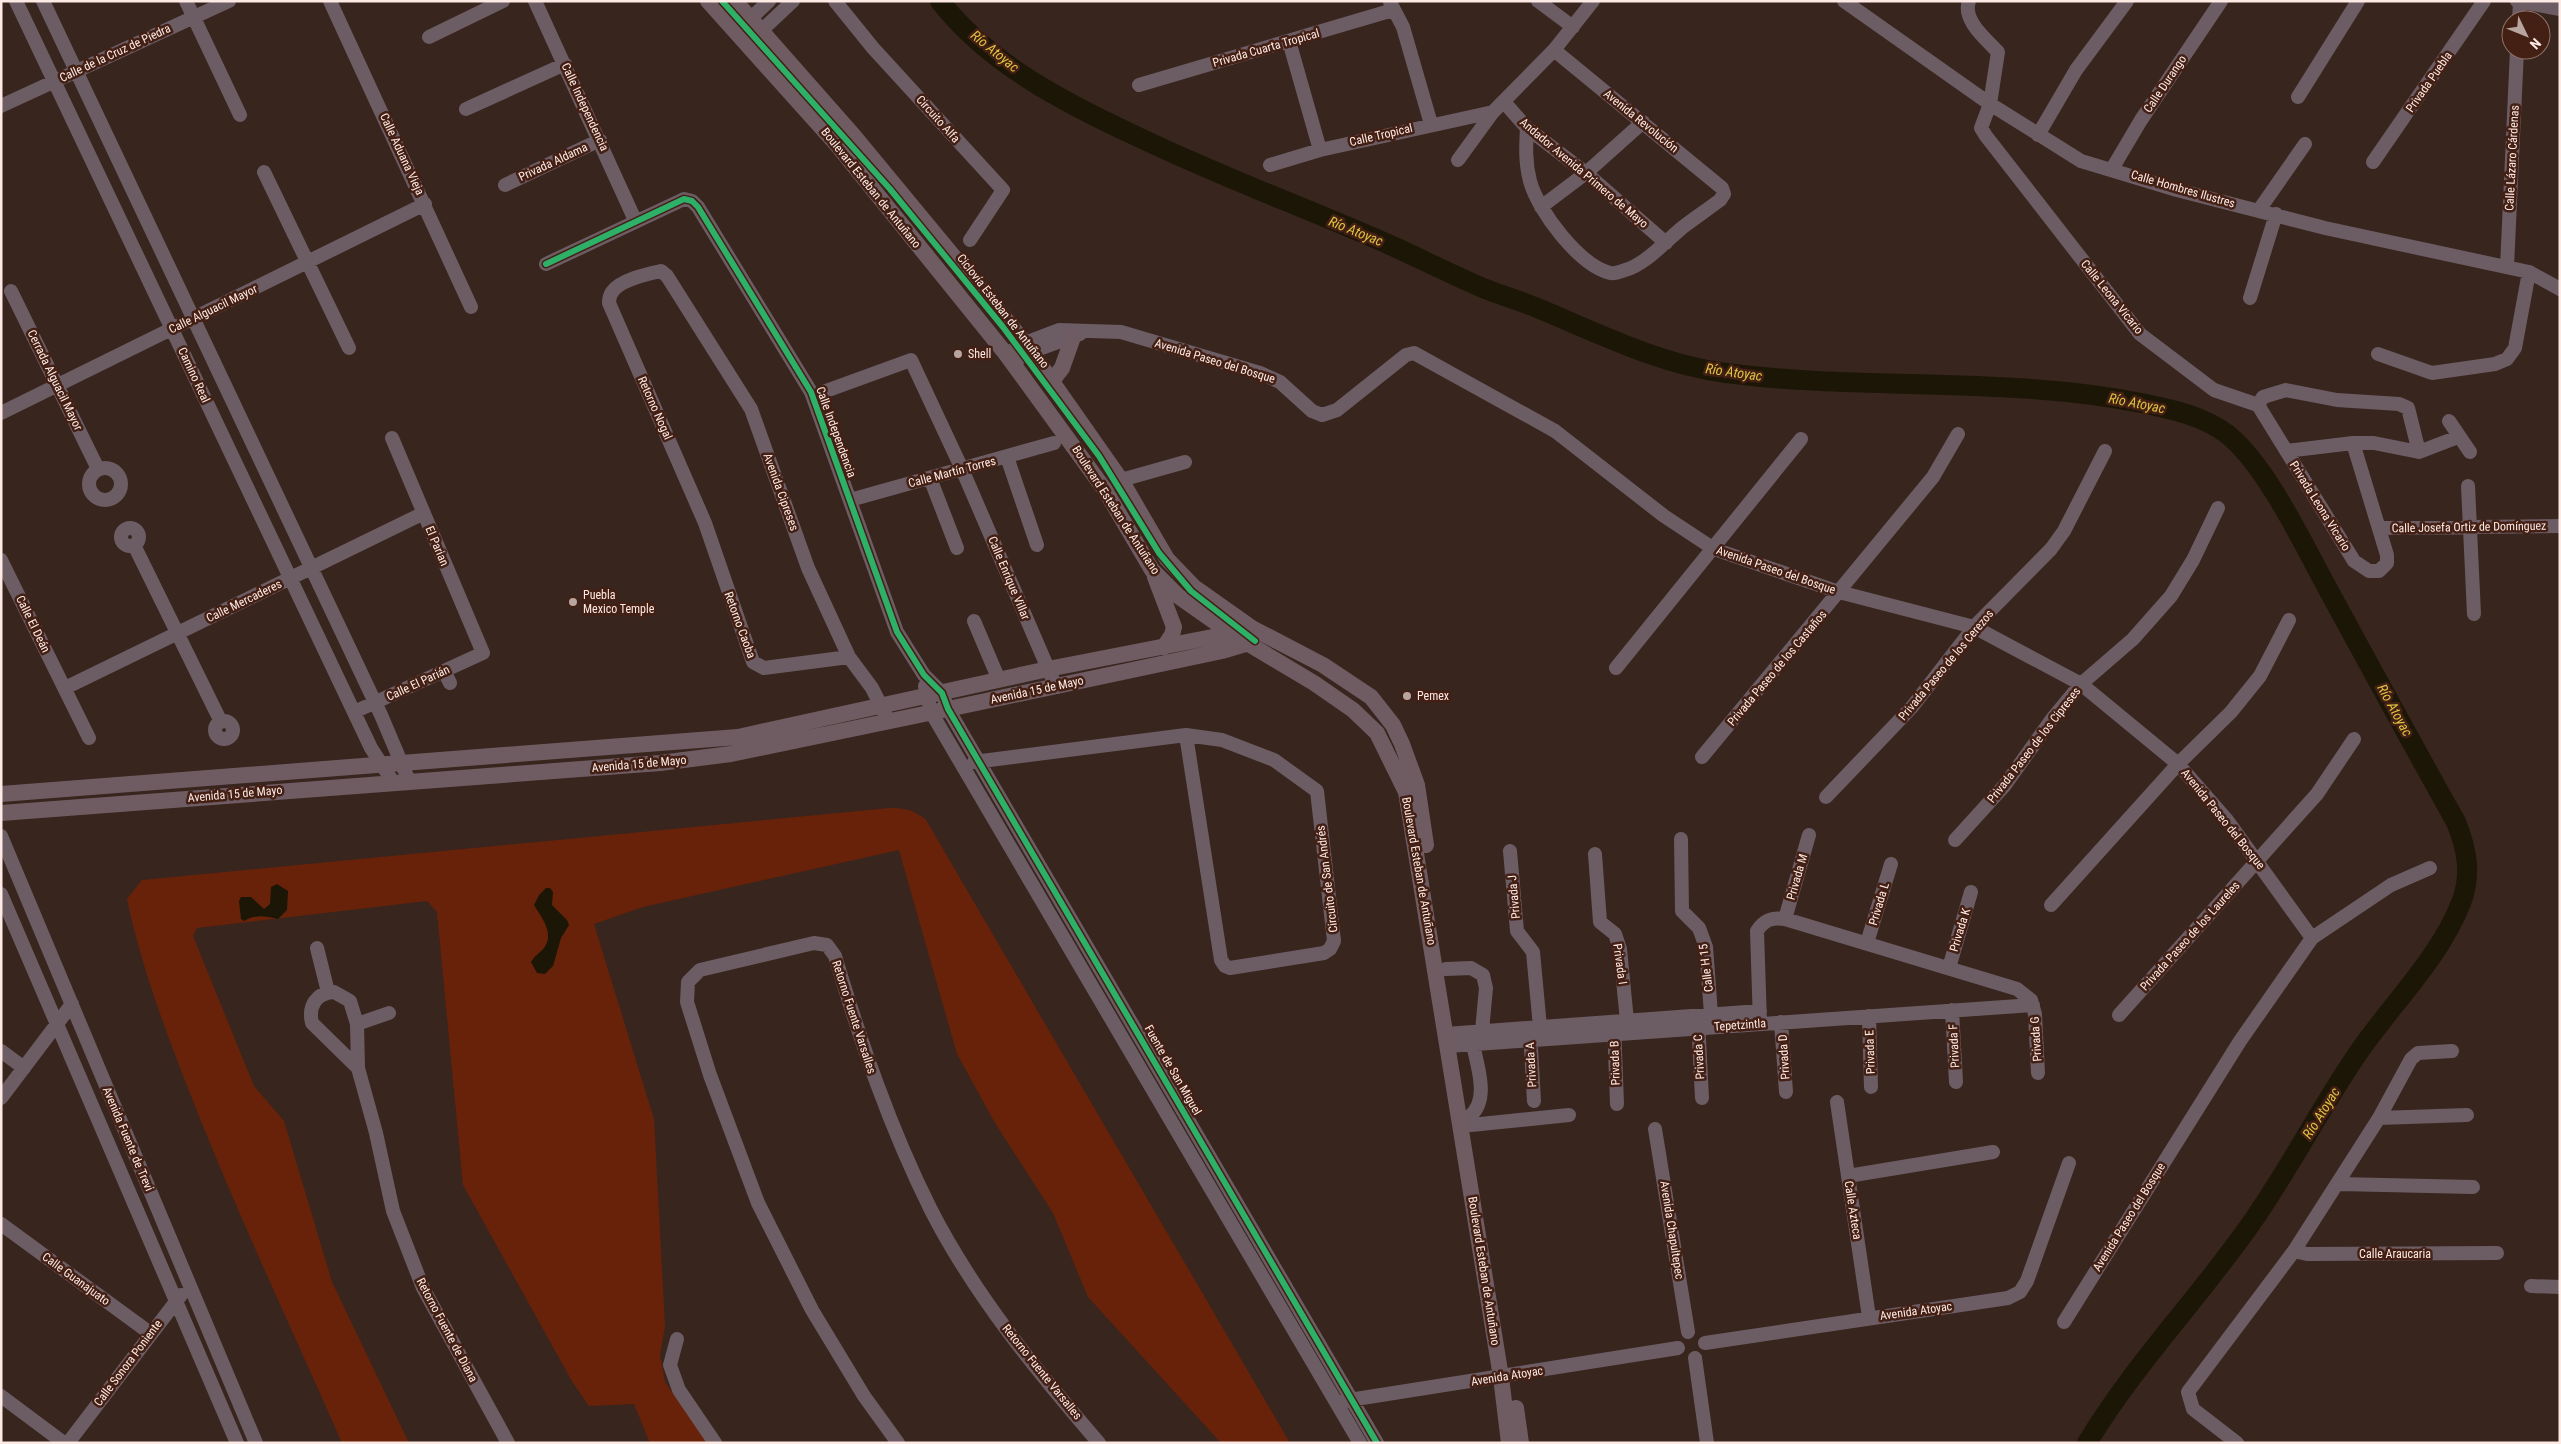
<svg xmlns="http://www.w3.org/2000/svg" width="2561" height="1444" font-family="'Roboto Condensed',sans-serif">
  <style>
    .green { fill: #682209 }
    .water { fill: #1b1606 }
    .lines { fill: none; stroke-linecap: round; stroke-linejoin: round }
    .river { stroke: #1b1606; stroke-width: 20 }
    .minor { stroke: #6c5d65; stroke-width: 14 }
    .major { stroke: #6f5c62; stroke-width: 16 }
    .cycleway-casing { stroke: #431f14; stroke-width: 9 }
    .cycleway { stroke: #2db169; stroke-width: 6 }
    .poi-dot { fill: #b9a59f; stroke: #431f14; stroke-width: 2 }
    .labels { text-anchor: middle; stroke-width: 5; stroke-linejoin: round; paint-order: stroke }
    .street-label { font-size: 12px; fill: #feeae4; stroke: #431f14 }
    .poi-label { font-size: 12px; fill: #feeae4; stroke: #431f14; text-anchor: start }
    .water-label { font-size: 14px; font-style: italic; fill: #ddc340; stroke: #431f14 }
  </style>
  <rect width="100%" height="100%" fill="#38251e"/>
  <!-- green -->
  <path class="green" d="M 890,808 C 905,808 914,810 926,820 L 1290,1443 L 1221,1443 L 1088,1297 L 1053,1213 L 995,1123 L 957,1054 L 899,850 L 643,907 L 594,924 L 654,1119 L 665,1326 L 660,1355 L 665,1382 L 708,1443 L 650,1443 L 634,1404 L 589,1406 L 573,1383 L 463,1185 L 437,912 L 427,901 L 197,928 L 193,936 L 254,1086 L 284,1121 L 332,1282 L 409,1443 L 342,1443 C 291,1327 237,1213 191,1096 C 166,1032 141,966 127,899 L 142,880 Z"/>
  <!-- water -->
  <path class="water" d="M 277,884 L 288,891 L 287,910 L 278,919 C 265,916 256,914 244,921 L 241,919 L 239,901 L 241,897 L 251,897 L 264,909 L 270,904 L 271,887 Z
    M 546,888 L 550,888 L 553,892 L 552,905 L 567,920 L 569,925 L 561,938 L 553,966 L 545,974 L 537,973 L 531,962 C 534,956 540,953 544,948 C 555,933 541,917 534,905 L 539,895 Z"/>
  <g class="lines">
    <!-- river -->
    <path class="river" d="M 940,1 C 989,64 1065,103 1136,136 C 1223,178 1312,210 1399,249 C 1427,262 1455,276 1483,288 C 1500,295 1518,300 1535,307 C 1598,333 1658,364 1726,373 C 1864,391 2004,376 2141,403 C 2170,409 2202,415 2227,434 C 2264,463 2300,537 2323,580 C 2367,661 2411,742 2456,822 C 2467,849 2472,875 2461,903 C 2440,956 2396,1000 2363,1046 C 2322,1104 2291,1167 2250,1225 C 2198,1299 2134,1365 2087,1443"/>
    <!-- minor -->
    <path class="minor" d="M 16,1 L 371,748 L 393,782
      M 43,1 L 381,715 L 409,781
      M 186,1 L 240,115
      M 330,1 L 471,307
      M 535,1 L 635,220
      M 835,1 L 873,48 L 1003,190 L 970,240
      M 1538,1 L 1573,27
      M 1844,1 L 1990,104 L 2081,161 L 2177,190 L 2325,228 L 2529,272 L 2560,289
      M 1969,1 C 1962,20 1986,39 1998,52 L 1990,104 L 1981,128 L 1986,136 L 2140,334 L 2214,390 L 2258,405 L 2354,561 L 2369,571 L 2379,571 L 2387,563 L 2387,555 L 2353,443
      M 2517,1 L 2560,9
      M 1390,2 L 1403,27 L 1431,124
      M 750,19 L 769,1
      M 2519,20 L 2520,2
      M 761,31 L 793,1
      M 429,37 L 503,1
      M 1289,41 L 1320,150
      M 1139,85 L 1393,10
      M 2298,97 L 2358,1
      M 1504,102 L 1527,128 L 1586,173 L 1666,243
      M 1,106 L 229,1
      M 466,109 L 565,64
      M 1527,128 C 1526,146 1525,162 1530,181 C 1538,211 1579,265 1610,273 C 1615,274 1620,272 1625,270 C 1645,265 1667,240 1683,227 C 1695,218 1708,209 1720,200 L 1724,194 L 1722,188 L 1554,50
      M 2038,135 L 2076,70 L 2127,1
      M 1458,160 L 1493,112 L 1554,50 L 1593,1
      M 2373,162 L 2484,1
      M 1270,165 L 1320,150 L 1493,112
      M 2112,169 L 2141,120 L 2221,1
      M 264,172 L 349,348
      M 505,185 L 600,140
      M 1541,207 L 1586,173 L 1643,122
      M 2259,210 L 2305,144
      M 546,264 L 684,199 L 692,201 L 698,207 L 811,392 L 897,632 L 924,675 L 942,693 L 948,709 L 1377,1443
      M 2507,267 L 2517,50
      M 11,291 L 98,469
      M 2250,298 L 2276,214
      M 1006,354 L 1025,343 L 1059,330 L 1121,332 L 1260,373 L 1280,382 L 1312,411 L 1322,415 L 1337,410 L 1406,355 L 1414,353 L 1555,431 L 1664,516 L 1714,549 L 1839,592 L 1974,627 L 2081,684 L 2178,764 L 2227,820 L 2312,938
      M 2378,354 L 2432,373 L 2495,364 L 2507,359 L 2515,348 L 2529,272
      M 1012,362 L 1031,352 L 1080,334
      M 823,392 L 911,360 L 962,469 L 1056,687
      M 2258,405 L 2263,397 L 2286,390 L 2337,400 L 2399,404 L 2408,408 L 2419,452
      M 1,413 L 425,204
      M 2449,421 L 2470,452
      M 2286,451 L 2353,443 L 2374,443 L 2419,452 L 2458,437
      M 1007,457 L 1037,545
      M89 484a16 16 0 1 1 32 0a16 16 0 1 1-32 0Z
      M 930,478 L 957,548
      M 1121,480 L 1185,462
      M 2468,486 L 2474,614
      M 850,500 L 1054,443
      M 2379,528 L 2560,526
      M121 537a9 9 0 1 1 18 0a9 9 0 1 1-18 0Z
      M 134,545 L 221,722
      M 1,560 L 89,738
      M 974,621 L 999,680
      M 849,657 L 764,668 L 753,662 L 705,523 L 609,303 C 609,300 610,295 612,292 C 620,280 647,274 661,271 L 667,276 L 751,409 L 808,568 L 849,657 L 872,688 L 885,714
      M 1616,668 L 1801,439
      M 444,671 L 450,683
      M 925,686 L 931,712 L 1360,1443
      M 65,688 L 424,513
      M 354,712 L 483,653 L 392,438
      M215 730a9 9 0 1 1 18 0a9 9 0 1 1-18 0Z
      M 1702,757 L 1933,477 L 1958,434
      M 974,762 L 1186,735 L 1222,740 L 1274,760 L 1317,791 L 1334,941 L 1330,949 L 1324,953 L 1230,968 L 1225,966 L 1221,960 L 1186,735
      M 1826,797 L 1912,707 L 1974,627 L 2051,549 L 2064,531 L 2105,451
      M 1,836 L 256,1443
      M 1681,839 L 1682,911 L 1699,928 L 1706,947 L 1711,1014
      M 1955,840 L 2005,785 L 2052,719 L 2081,684 L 2133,639 L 2171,596 L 2193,560 L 2218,508
      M 1510,851 L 1517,931 L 1533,952 L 1540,1027
      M 1595,854 L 1600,922 L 1615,934 L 1620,949 L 1627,1021
      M 1,894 L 237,1443
      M 2051,905 L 2178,764 L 2231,712 L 2260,676 L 2289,620
      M 1785,919 L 1809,835
      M 1867,943 L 1891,864
      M 317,948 L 328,992
      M 1949,968 L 1971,892
      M 1446,969 L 1471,968 L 1483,975 L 1486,988 L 1482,1031
      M 1952,1010 L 1956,1082
      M 2119,1015 L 2317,794 L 2354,739
      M 1869,1016 L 1871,1087
      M 1698,1019 L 1702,1098
      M 1781,1022 L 1786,1092
      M 1760,1023 L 1757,931 C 1764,920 1772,917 1785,919 L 2017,989 L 2031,1000 L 2035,1014 L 2038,1073
      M 357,1024 L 389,1013
      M 1614,1024 L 1617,1104
      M 1530,1031 L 1534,1101
      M 1446,1034 L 1760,1011
      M 1448,1046 L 2033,1005
      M 1,1051 L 24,1068
      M 358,1068 L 312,1023 C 308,1006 316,993 334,992 L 350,1001 L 357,1024 L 358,1068 L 376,1133 L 393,1211 L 423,1288 L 508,1443
      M 1,1098 L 72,1004
      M 1837,1102 L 1869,1317
      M 1470,1116 C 1490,1099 1477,1066 1473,1044
      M 2379,1118 L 2467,1115
      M 1471,1125 L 1569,1115
      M 1655,1129 L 1688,1332
      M 1848,1176 L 1993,1152
      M 2339,1184 L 2473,1187
      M 1,1224 L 150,1333
      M 2294,1251 L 2307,1254 L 2497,1253
      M 2531,1286 L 2560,1287
      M 2064,1322 L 2240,1041 L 2312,938 L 2391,885 L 2430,868
      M 677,1339 L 670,1365 L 679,1390 L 715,1443
      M 1705,1343 L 2008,1298 L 2020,1292 L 2027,1281 L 2069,1163
      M 1695,1358 L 1707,1443
      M 1,1396 L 64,1443
      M 1343,1401 L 1678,1348
      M 68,1443 L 181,1295
      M 898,1443 L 864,1396 L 812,1310 L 758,1203 L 710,1075 L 687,1002 L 688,982 L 700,970 L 814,943 L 827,945 L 835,956 C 861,1043 890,1128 931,1210 C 975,1296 1037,1371 1099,1443
      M 2237,1443 L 2193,1409 L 2188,1392 L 2294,1251 L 2379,1118 L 2411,1059 L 2418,1053 L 2452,1051"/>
    <!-- major -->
    <path class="major" d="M 708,1 L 838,146 L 1006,354 L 1105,490 L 1152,570 L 1178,596 L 1232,634 L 1314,683 L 1353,710 L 1377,733 L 1406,792 L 1501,1377 L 1509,1443
      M 735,1 L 854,136 L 1025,343 L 1121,480 L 1167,559 L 1194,587 L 1252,628 L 1323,665 L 1371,697 L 1393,725 L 1402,744 L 1417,785 L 1426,845
      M 1052,381 L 1062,368 L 1073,337
      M 1155,577 L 1174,627 L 1172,635 L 1164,647
      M 1,794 L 738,737 L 1048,669 L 1238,632
      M 1,813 L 660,763 L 731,754 L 948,709 L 1222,651 L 1252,642
      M 1516,1408 L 1521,1443"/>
    <!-- cycleway casing -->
    <g class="cycleway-casing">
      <path id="cycleway" d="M 722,1 L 890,189 L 1003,327 L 1099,456 L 1159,553 L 1191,591 L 1255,641
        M 546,264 L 684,199 L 692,201 L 698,207 L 811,392 L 897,632 L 924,675 L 942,693 L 948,709 L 1377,1443"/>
    </g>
    <!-- cycleway -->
    <use href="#cycleway" class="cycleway"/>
  </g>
  <!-- markers -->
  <g class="poi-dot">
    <circle cx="958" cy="354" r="5"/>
    <circle cx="573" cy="602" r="5"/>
    <circle cx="1407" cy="696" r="5"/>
  </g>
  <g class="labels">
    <!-- street labels -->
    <g class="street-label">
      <text transform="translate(1266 48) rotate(-16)" y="4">Privada Cuarta Tropical</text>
      <text transform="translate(115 53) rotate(-25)" y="4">Calle de la Cruz de Piedra</text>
      <text transform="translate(2429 82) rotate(-55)" y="4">Privada Puebla</text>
      <text transform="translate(2165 84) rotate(-56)" y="4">Calle Durango</text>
      <text transform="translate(585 107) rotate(65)" y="4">Calle Independencia</text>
      <text transform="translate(938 119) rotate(48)" y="4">Circuito Alfa</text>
      <text transform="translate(1641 121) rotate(39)" y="4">Avenida Revolución</text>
      <text transform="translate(1381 135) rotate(-13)" y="4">Calle Tropical</text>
      <text transform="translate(402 154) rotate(65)" y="4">Calle Aduana Vieja</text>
      <text transform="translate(2512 158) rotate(-87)" y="4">Calle Lázaro Cárdenas</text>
      <text transform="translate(553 162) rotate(-25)" y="4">Privada Aldama</text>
      <text transform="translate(1584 173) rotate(40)" y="4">Andador Avenida Primero de Mayo</text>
      <text transform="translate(871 188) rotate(51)" y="4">Boulevard Esteban de Antuñano</text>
      <text transform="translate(2183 189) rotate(16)" y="4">Calle Hombres Ilustres</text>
      <text transform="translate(2112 297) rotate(51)" y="4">Calle Leona Vicario</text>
      <text transform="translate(213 309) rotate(-26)" y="4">Calle Alguacil Mayor</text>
      <text transform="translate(1003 311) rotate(52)" y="4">Ciclovía Esteban de Antuñano</text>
      <text transform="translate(1215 361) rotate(17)" y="4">Avenida Paseo del Bosque</text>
      <text transform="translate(194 375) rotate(65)" y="4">Camino Real</text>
      <text transform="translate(55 380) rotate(64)" y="4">Cerrada Alguacil Mayor</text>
      <text transform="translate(655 408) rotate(66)" y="4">Retorno Nogal</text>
      <text transform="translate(836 432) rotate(70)" y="4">Calle Independencia</text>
      <text transform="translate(952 472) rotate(-15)" y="4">Calle Martín Torres</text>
      <text transform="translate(781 492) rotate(70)" y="4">Avenida Cipreses</text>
      <text transform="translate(2320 506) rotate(58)" y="4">Privada Leona Vicario</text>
      <text transform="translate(1116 510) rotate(57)" y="4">Boulevard Esteban de Antuñano</text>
      <text transform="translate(2469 527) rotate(-1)" y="4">Calle Josefa Ortiz de Domínguez</text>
      <text transform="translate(437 546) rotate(67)" y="4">El Parian</text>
      <text transform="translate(1776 570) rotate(19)" y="4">Avenida Paseo del Bosque</text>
      <text transform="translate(1009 578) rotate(67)" y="4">Calle Enrique Villar</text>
      <text transform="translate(244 601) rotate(-26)" y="4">Calle Mercaderes</text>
      <text transform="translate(33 624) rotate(64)" y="4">Calle El Deán</text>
      <text transform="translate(740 625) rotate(70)" y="4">Retorno Caoba</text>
      <text transform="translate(1946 665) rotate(-50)" y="4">Privada Paseo de los Cerezos</text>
      <text transform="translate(1777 668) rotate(-50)" y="4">Privada Paseo de los Castaños</text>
      <text transform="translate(418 683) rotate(-25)" y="4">Calle El Parián</text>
      <text transform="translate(1037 690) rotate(-12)" y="4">Avenida 15 de Mayo</text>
      <text transform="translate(2034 745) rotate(-52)" y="4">Privada Paseo de los Cipreses</text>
      <text transform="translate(639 764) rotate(-5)" y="4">Avenida 15 de Mayo</text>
      <text transform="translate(235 794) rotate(-5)" y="4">Avenida 15 de Mayo</text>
      <text transform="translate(2223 819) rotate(51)" y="4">Avenida Paseo del Bosque</text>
      <text transform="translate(1419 871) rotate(80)" y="4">Boulevard Esteban de Antuñano</text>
      <text transform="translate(1797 877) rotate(-74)" y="4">Privada M</text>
      <text transform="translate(1327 879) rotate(-97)" y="4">Circuito de San Andrés</text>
      <text transform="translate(1514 897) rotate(-95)" y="4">Privada J</text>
      <text transform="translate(1879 904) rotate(-73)" y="4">Privada L</text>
      <text transform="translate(1960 930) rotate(-73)" y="4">Privada K</text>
      <text transform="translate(2190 936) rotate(-48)" y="4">Privada Paseo de los Laureles</text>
      <text transform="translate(1620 964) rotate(82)" y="4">Privada I</text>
      <text transform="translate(1706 968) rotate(-97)" y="4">Calle H 15</text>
      <text transform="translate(854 1017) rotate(72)" y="4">Retorno Fuente Varsalles</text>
      <text transform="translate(1740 1025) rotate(-4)" y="4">Tepetzintla</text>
      <text transform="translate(2036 1039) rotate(-94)" y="4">Privada G</text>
      <text transform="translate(1954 1046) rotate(-93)" y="4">Privada F</text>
      <text transform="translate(1870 1052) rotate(-92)" y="4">Privada E</text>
      <text transform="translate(1699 1057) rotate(-93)" y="4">Privada C</text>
      <text transform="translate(1784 1057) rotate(-94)" y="4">Privada D</text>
      <text transform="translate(1615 1063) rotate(-92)" y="4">Privada B</text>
      <text transform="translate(1531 1065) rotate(-93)" y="4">Privada A</text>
      <text transform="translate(1173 1070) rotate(60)" y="4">Fuente de San Miguel</text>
      <text transform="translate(128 1139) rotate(67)" y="4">Avenida Fuente de Trevi</text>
      <text transform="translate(1853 1210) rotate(81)" y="4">Calle Azteca</text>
      <text transform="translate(2129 1217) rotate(-58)" y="4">Avenida Paseo del Bosque</text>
      <text transform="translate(1672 1230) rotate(81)" y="4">Avenida Chapultepec</text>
      <text x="2395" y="1258">Calle Araucaria</text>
      <text transform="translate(1484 1271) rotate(81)" y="4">Boulevard Esteban de Antuñano</text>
      <text transform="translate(76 1279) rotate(36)" y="4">Calle Guanajuato</text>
      <text transform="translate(1916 1311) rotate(-8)" y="4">Avenida Atoyac</text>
      <text transform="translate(447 1330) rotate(62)" y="4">Retorno Fuente de Diana</text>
      <text transform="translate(128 1363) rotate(-53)" y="4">Calle Sonora Poniente</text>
      <text transform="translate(1042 1372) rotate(51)" y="4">Retorno Fuente Varsalles</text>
      <text transform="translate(1507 1376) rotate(-9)" y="4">Avenida Atoyac</text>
    </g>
    <!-- poi labels -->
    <g class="poi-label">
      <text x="968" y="358">Shell</text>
      <text x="583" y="599">Puebla<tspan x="583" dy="14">Mexico Temple</tspan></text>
      <text x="1417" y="700">Pemex</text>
    </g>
    <!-- water labels -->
    <g class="water-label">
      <text transform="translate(995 51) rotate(39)" y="5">Río Atoyac</text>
      <text transform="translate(1356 231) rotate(22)" y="5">Río Atoyac</text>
      <text transform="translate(1734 372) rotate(8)" y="5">Río Atoyac</text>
      <text transform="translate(2137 403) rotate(11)" y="5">Río Atoyac</text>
      <text transform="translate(2395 710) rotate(61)" y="5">Río Atoyac</text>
      <text transform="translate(2321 1113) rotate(-58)" y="5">Río Atoyac</text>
    </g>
  </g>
  <!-- border -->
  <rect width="2561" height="1444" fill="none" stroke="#feeae4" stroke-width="5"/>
  <!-- north arrow -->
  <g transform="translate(2526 35) rotate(133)"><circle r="24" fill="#431f14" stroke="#8e7067"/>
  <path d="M0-4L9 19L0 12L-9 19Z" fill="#b9a59f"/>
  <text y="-8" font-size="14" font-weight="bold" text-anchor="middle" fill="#feeae4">N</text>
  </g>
</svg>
